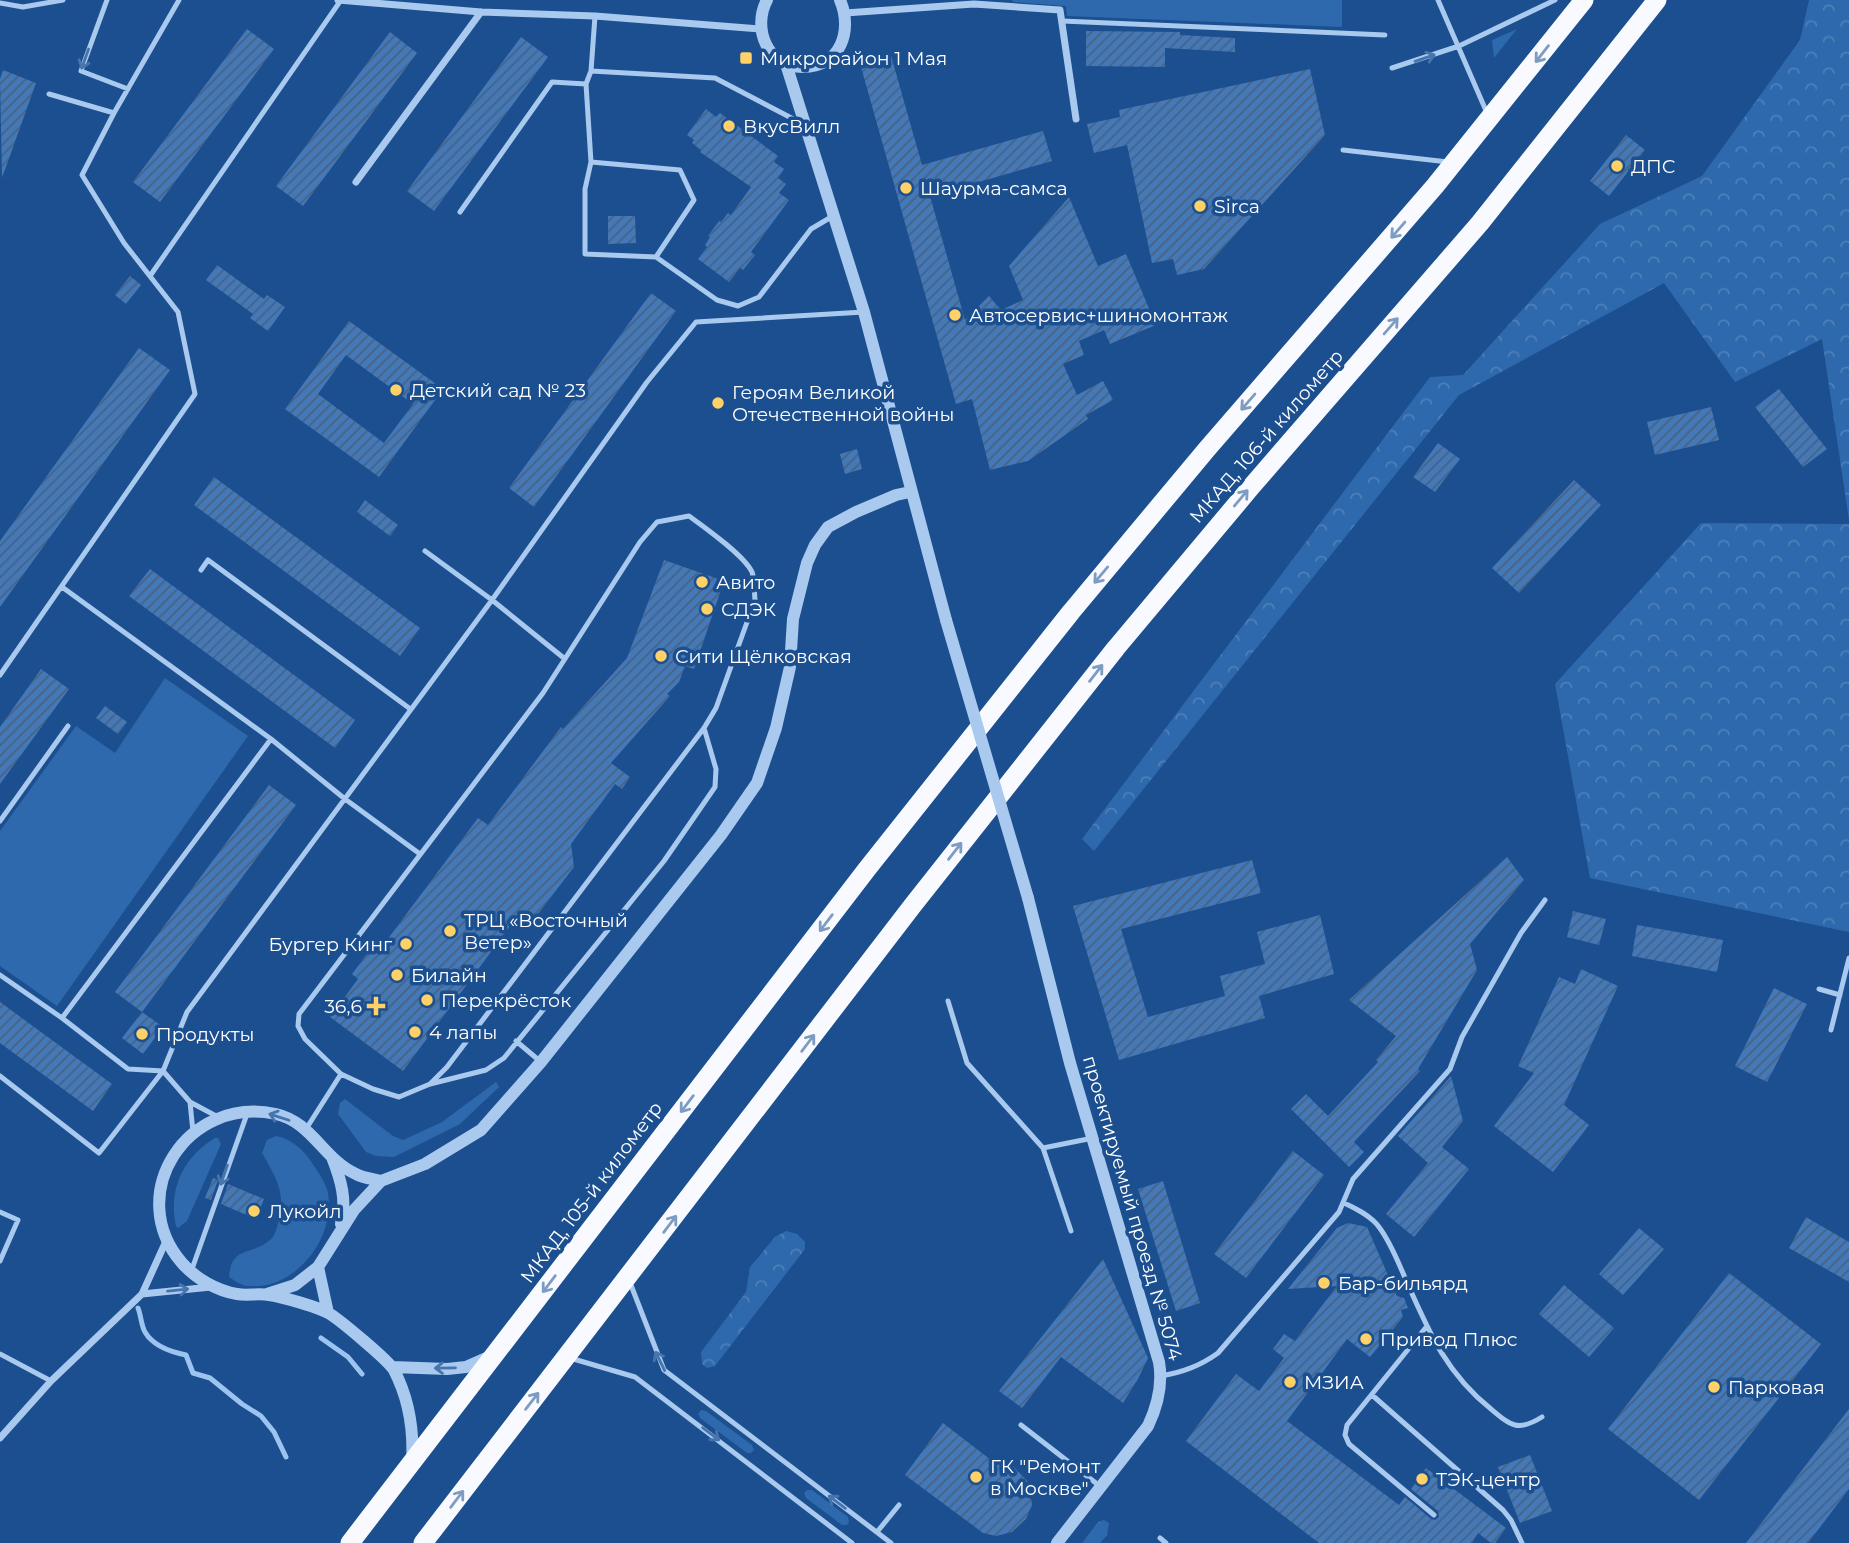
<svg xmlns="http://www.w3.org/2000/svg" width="1849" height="1543" font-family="Montserrat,sans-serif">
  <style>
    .green { fill: #2e69ad }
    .forest { fill: url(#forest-crowns) }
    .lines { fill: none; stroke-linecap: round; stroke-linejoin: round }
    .stream { stroke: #9cc4f0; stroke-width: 5 }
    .building { fill: url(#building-hatch); fill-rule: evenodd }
    .service { stroke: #a9c9ee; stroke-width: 5 }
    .minor { stroke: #a9c9ee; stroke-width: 7 }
    .tertiary { stroke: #a9c9ee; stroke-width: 12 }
    .trunk { stroke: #f8faff; stroke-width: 19 }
    .tertiary-bridge { stroke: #a9c9ee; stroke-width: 12 }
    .oneway { stroke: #7e9cc1 }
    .oneway2 { stroke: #4674ac }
    .poi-dot { fill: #ffd166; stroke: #1b4f8f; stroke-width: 2.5 }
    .labels { text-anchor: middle; stroke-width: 7; stroke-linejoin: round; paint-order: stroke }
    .poi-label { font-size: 19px; fill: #fff; stroke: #1b4f8f; text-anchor: start }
    .street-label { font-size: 19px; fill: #fff; stroke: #1b4f8f }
  </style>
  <defs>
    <pattern id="forest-crowns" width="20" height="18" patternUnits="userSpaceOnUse" patternTransform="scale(1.75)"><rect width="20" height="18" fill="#2e69ad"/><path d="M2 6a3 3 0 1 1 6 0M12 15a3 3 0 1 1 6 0" fill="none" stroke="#4d80b9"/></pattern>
    <pattern id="building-hatch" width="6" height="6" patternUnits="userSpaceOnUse" patternTransform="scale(1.75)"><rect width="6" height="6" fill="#4478b7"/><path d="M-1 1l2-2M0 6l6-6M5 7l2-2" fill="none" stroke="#486282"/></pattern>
  </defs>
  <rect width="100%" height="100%" fill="#1b4f8f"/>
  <!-- green -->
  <path class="green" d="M 1012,0 L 1342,0 L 1342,27 L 1067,16 L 1066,6 L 1013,2 Z
    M 1517,29 L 1494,58 L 1492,40 Z
    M 165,678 L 248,736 L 57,1006 L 0,966 L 0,831 L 76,726 L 115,753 Z
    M 496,1082 L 499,1087 L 460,1124 L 394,1157 L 376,1156 L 366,1152 L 338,1114 L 340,1103 L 345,1099 L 393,1136 L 403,1140 L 442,1122 Z
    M 276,1136 C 289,1138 303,1149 310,1160 C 317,1170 325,1181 328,1193 C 336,1238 295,1291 248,1286 C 241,1286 234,1280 229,1277 C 231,1245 252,1256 270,1240 C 276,1235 277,1226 279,1220 C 286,1192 275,1176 262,1153 L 267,1140 Z
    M 215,1138 L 218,1138 L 221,1144 L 187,1221 L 178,1228 L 176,1226 C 168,1190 183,1157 215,1138 Z
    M 701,1410 L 706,1411 L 752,1445 L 754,1450 L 751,1453 L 747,1453 L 700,1418 L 698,1414 Z
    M 807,1490 L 812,1490 L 848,1517 L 849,1522 L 847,1525 L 842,1525 L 806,1498 L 804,1493 Z"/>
  <!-- forest -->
  <path class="forest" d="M 1809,0 L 1849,0 L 1849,520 L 1822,339 L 1735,382 L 1664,283 L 1459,395 L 1094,851 L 1082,839 L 1430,377 L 1463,375 L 1600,224 L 1702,176 L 1800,40 Z
    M 1701,523 L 1849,524 L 1849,932 L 1590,878 L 1555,684 Z
    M 786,1231 L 797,1234 L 805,1242 L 805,1249 L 715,1366 L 707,1368 L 702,1364 L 701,1352 L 746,1292 L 750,1267 L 775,1237 Z
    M 1104,1520 L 1109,1523 L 1107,1535 L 1100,1543 L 1082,1543 L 1098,1522 Z"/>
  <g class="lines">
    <!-- stream -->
    <path class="stream" d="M 138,1308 C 141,1315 141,1325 145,1332 C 153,1346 171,1352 186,1355 L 193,1373 L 210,1378 L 242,1404 L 261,1416 L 274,1432 L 286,1457
      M 321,1338 L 348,1357 L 362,1374"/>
  </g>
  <!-- building -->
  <path class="building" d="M 247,29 L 274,49 L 160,202 L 133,182 Z
    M 1086,31 L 1180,32 L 1180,35 L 1235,38 L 1235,52 L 1165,48 L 1165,67 L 1086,66 Z
    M 390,32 L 417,53 L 303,206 L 276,186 Z
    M 521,37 L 548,57 L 434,211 L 407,191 Z
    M 890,52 L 922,165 L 1043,131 L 1052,161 L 930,196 L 965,320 L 989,296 L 1001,310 L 1023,300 L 1009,266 L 1069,197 L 1098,266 L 1126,254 L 1156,325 L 1110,344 L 1104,330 L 1079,341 L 1084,355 L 1063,364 L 1077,395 L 1103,381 L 1113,400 L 1086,415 L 1088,419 L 1028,461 L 990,470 L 972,399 L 956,404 L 859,60 Z
    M 1310,69 L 1325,135 L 1204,269 L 1177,275 L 1173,259 L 1152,263 L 1127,145 L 1094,153 L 1087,124 L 1120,117 L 1119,110 Z
    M 3,70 L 36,83 L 2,178 L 0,79 Z
    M 706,109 L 716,117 L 720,113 L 778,156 L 774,162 L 784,169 L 778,178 L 786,184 L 779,193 L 789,200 L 751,252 L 755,255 L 743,270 L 740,268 L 729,282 L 698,259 L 707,247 L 705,245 L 710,237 L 708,236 L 719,221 L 721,222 L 728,213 L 731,215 L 751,187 L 700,152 L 701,150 L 692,143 L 694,140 L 687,135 Z
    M 1626,135 L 1645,150 L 1609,196 L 1590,181 Z
    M 608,216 L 635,216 L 636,243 L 608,244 Z
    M 217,265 L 264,299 L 267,295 L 285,307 L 268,331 L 250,318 L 253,314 L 206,280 Z
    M 130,276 L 141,285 L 126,304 L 115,295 Z
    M 651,293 L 676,311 L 534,507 L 509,488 Z
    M 349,321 L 443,389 L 379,477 L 285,409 ZM 346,355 L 413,404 L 384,443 L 318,394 Z
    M 139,348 L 170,370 L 0,607 L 0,541 Z
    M 1779,389 L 1827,449 L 1803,467 L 1755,407 Z
    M 1711,407 L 1719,440 L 1655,455 L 1647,422 Z
    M 1438,443 L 1460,459 L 1435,492 L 1413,477 Z
    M 857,449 L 862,469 L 845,474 L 840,454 Z
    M 214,477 L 420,628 L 400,656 L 194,505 Z
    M 1574,480 L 1601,505 L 1519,593 L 1492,568 Z
    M 365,500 L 398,525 L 390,536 L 357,512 Z
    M 664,560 L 724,581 L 694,669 L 685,666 L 679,682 L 667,694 L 670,696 L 611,763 L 630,777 L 622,789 L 615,784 L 571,844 L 574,867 L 528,927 L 516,918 L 403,1071 L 330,1017 L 358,979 L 352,974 L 378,939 L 384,944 L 478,818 L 488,825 L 561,727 L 563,729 L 627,658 Z
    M 150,569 L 355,720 L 335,748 L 129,596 Z
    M 41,669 L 69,689 L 0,784 L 0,727 Z
    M 105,706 L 127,722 L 118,734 L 96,718 Z
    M 269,785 L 296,805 L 142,1012 L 115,992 Z
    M 1507,857 L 1524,880 L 1470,944 L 1477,970 L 1418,1069 L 1420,1071 L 1354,1142 L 1364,1152 L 1349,1167 L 1291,1109 L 1306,1094 L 1328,1116 L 1378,1062 L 1376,1060 L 1396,1036 L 1349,1000 Z
    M 1252,860 L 1261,893 L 1121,929 L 1148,1017 L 1225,996 L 1220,976 L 1265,964 L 1257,932 L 1320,915 L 1334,974 L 1259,996 L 1265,1018 L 1119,1060 L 1073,906 Z
    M 1573,911 L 1606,919 L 1599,945 L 1567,937 Z
    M 1637,925 L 1723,940 L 1717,972 L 1632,956 Z
    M 1581,969 L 1618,986 L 1564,1105 L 1589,1125 L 1553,1172 L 1494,1126 L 1534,1073 L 1518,1066 L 1559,977 L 1575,984 Z
    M 1774,988 L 1807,1004 L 1767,1082 L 1735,1066 Z
    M 0,1002 L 112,1084 L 93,1111 L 0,1043 Z
    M 142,1012 L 163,1027 L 143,1054 L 122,1038 Z
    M 1451,1076 L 1463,1121 L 1442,1147 L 1469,1169 L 1414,1237 L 1386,1214 L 1428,1163 L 1398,1136 Z
    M 1293,1151 L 1324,1175 L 1246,1278 L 1214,1254 Z
    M 213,1178 L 218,1180 L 211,1200 L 205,1198 Z
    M 1163,1181 L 1200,1303 L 1176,1311 L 1138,1189 Z
    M 228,1184 L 264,1199 L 256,1219 L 221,1204 Z
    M 1806,1217 L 1849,1242 L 1849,1282 L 1789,1248 Z
    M 1348,1223 L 1367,1227 L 1397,1296 L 1404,1298 L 1408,1308 L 1401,1310 L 1403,1317 L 1370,1357 L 1347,1339 L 1287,1421 L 1399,1505 L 1405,1497 L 1431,1519 L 1435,1520 L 1439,1517 L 1438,1511 L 1411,1489 L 1426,1468 L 1506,1528 L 1495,1543 L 1491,1543 L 1478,1533 L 1472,1543 L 1319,1543 L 1186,1441 L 1236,1374 L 1259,1391 L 1284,1358 L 1273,1349 L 1279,1341 L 1284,1334 L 1295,1341 L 1337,1286 L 1288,1289 L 1337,1228 Z
    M 1639,1228 L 1664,1249 L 1623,1295 L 1599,1274 Z
    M 1103,1259 L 1148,1358 L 1138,1379 L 1123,1403 L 1061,1357 L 1022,1408 L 999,1391 Z
    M 1729,1273 L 1821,1344 L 1699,1500 L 1608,1429 Z
    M 1564,1285 L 1614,1328 L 1589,1357 L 1539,1314 Z
    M 1849,1409 L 1849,1489 L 1808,1543 L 1746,1543 Z
    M 943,1423 L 991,1460 L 1013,1466 L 1029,1483 L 1032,1505 L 1026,1519 L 1012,1532 L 996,1536 L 983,1533 L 905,1475 Z
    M 1530,1455 L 1552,1511 L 1520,1523 L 1498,1467 Z"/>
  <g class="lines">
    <!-- service -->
    <path class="service" d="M 107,0 L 81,71 L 128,89
      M 1438,0 L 1487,113
      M 0,3 L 23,7 L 63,0
      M 595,16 L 591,71 L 586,84 L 591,162 L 585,189 L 585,254 L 656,257 L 717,300 L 738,306 L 759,297 L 811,229 L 833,216
      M 1062,21 L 1385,35
      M 1392,68 L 1459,46 L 1555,0
      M 591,71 L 715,78 L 801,123
      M 49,94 L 114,113
      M 1343,150 L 1448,162
      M 591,162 L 680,170 L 694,200 L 656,257
      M 460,212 L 552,82 L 586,84
      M 150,276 L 341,0
      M 425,551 L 492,600 L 565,659
      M 201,570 L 208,560 L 409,708
      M 62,587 L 271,739
      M 0,675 L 195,394 L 178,312 L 124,243 L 82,175 L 114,113 L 179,0
      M 0,821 L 68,726
      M 0,975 L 62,1018
      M 1819,989 L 1840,995
      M 948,1001 L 967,1063 L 1043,1148
      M 1831,1030 L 1849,958
      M 516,1041 L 541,1062
      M 0,1076 L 99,1153 L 163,1071 L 128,1069 L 62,1018 L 271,739 L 345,799 L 420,854
      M 430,1084 L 447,1067 L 704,728 L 716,708 L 755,600 C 754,591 755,580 752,572 C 744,555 704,527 689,516 L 657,522 L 640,542 L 543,693 L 299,1014 L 298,1026 L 305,1039 L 341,1074 L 373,1089 L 399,1097 L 430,1084 L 486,1070 L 504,1058 L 664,861 L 715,787 L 716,769 L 704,728
      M 190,1102 L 193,1132
      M 218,1117 L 190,1102 L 163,1071 L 187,1012 L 492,600 L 647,382 L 696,322 L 864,312
      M 306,1129 L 341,1074
      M 1344,1203 C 1357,1209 1371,1216 1379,1227 C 1391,1243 1398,1262 1406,1280 C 1429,1332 1446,1373 1491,1409 C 1511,1426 1518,1432 1542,1417
      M 0,1212 L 18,1220 L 0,1261
      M 1071,1231 L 1043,1148 L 1093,1138
      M 192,1269 L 247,1114
      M 629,1280 L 664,1370 L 891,1543
      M 1427,1326 L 1347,1425 L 1345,1435 L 1349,1444 L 1434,1515
      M 0,1354 L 51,1381
      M 570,1358 L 635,1377 L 852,1543
      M 1161,1376 C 1183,1372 1200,1366 1218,1353 L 1339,1212 L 1353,1179 L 1450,1069 L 1462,1037 L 1521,933 L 1545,900
      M 1372,1395 L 1503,1510 L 1511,1520 L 1522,1543
      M 1021,1425 L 1101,1487
      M 877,1532 L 899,1505
      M 1160,1538 L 1166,1543"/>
    <!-- minor -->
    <path class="minor" d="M 338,0 L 481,12 L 595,16 L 760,29
      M 845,13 L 974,4 L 1060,10 L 1076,119
      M 356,182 L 481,12
      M 142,1294 L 211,1287
      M 0,1438 L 51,1381 L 142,1294 L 167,1239"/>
    <!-- tertiary -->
    <path class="tertiary" d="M 767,0 C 752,28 767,67 803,67 C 841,67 853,30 840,0
      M 786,64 L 864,312 L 946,620
      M 1028,898 L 1070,1063 L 1159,1362 C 1163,1385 1158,1405 1148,1426 L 1057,1543
      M 332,1157 C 341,1180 347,1200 341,1224
      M 381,1181 C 373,1179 363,1178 356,1174 C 324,1160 312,1122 276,1114 C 187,1095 123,1195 182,1263 C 195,1278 217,1291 237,1294 C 247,1296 258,1293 269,1295 C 282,1297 319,1307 330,1314 C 341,1321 388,1360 394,1370 C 409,1399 414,1429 412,1462
      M 318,1267 L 328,1313
      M 267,1294 L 295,1285 L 318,1267 L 354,1210 L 381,1181 L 425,1164 L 481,1130 L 541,1062 L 721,835 L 757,783 L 776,728 L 790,667 L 793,619 L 807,563 L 815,545 L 828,527 L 856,512 L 896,495 L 910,492
      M 392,1367 L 447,1369 L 466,1367 L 491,1356"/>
    <!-- trunk -->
    <path class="trunk" d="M 350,1543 L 867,869 L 1071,612 L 1207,449 L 1435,186 L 1584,0
      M 423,1543 L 913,905 L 1116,648 L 1251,487 L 1480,223 L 1657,0"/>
    <!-- tertiary-bridge -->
    <path class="tertiary-bridge" d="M 946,620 L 1028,898"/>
  </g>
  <!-- one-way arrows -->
  <defs><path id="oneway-shaft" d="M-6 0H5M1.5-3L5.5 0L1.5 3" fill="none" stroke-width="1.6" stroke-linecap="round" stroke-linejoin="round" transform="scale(1.75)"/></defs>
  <g class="oneway">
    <use href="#oneway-shaft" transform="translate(1542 54) rotate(128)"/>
    <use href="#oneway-shaft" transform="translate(1398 230) rotate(131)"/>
    <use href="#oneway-shaft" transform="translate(1391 326) rotate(-49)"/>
    <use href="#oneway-shaft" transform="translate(1248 402) rotate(131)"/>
    <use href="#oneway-shaft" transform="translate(1241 498) rotate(-50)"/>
    <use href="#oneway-shaft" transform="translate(1101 575) rotate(130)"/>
    <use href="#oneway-shaft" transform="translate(1096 673) rotate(-52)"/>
    <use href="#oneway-shaft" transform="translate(955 851) rotate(-52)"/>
    <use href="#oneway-shaft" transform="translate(826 923) rotate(127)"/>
    <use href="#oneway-shaft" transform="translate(808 1043) rotate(-53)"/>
    <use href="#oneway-shaft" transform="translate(687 1104) rotate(127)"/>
    <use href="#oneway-shaft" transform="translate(670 1224) rotate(-53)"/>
    <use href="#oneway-shaft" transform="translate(549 1284) rotate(127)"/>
    <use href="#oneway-shaft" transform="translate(532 1401) rotate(-52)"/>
    <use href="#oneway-shaft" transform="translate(457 1499) rotate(-53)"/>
  </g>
  <g class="oneway2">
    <use href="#oneway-shaft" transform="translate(1425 58) rotate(-19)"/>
    <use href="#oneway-shaft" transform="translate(85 59) rotate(110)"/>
    <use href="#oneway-shaft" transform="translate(279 1117) rotate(-162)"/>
    <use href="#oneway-shaft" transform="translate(224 1175) rotate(109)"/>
    <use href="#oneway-shaft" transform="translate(178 1290) rotate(-6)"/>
    <use href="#oneway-shaft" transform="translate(660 1361) rotate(-116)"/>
    <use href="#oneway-shaft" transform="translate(445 1368) rotate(179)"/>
    <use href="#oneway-shaft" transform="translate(711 1434) rotate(37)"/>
    <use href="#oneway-shaft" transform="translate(837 1502) rotate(-143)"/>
  </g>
  <!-- markers -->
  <g class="poi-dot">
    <rect x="739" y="51" width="14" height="14" rx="3.5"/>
    <circle cx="729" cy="126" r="7"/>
    <circle cx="1617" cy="166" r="7"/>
    <circle cx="906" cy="188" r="7"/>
    <circle cx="1200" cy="206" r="7"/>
    <circle cx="955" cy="315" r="7"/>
    <circle cx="396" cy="390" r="7"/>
    <circle cx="718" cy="403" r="7"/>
    <circle cx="702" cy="582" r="7"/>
    <circle cx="707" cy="609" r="7"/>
    <circle cx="661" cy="656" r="7"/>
    <circle cx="450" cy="931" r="7"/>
    <circle cx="406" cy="944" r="7"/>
    <circle cx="397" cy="975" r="7"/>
    <circle cx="427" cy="1000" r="7"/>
    <path d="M372.5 995.5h7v7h7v7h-7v7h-7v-7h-7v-7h7z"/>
    <circle cx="415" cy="1032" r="7"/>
    <circle cx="142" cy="1034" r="7"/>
    <circle cx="254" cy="1211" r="7"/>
    <circle cx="1324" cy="1283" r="7"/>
    <circle cx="1366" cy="1339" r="7"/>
    <circle cx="1290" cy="1382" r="7"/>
    <circle cx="1714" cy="1387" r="7"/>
    <circle cx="976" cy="1477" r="7"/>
    <circle cx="1422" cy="1479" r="7"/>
  </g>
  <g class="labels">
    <!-- poi labels -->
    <g class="poi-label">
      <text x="760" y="65">Микрорайон 1 Мая</text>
      <text x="743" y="133">ВкусВилл</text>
      <text x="1631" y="173">ДПС</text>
      <text x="920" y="195">Шаурма-самса</text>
      <text x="1214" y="213">Sirca</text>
      <text x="969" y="322">Автосервис+шиномонтаж</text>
      <text x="410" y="397">Детский сад № 23</text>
      <text x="732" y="399">Героям Великой<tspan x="732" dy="22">Отечественной войны</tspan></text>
      <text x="716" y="589">Авито</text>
      <text x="721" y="616">СДЭК</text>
      <text x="675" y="663">Сити Щёлковская</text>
      <text x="464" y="927">ТРЦ «Восточный<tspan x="464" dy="22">Ветер»</tspan></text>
      <text x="392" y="951" text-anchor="end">Бургер Кинг</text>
      <text x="411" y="982">Билайн</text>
      <text x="441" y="1007">Перекрёсток</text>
      <text x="362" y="1013" text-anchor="end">36,6</text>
      <text x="429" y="1039">4 лапы</text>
      <text x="156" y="1041">Продукты</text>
      <text x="268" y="1218">Лукойл</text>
      <text x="1338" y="1290">Бар-бильярд</text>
      <text x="1380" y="1346">Привод Плюс</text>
      <text x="1304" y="1389">МЗИА</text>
      <text x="1728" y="1394">Парковая</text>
      <text x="990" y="1473">ГК "Ремонт<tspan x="990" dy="22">в Москве"</tspan></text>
      <text x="1436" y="1486">ТЭК-центр</text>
    </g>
    <!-- street labels -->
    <g class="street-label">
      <text transform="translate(1266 436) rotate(-49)" y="7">МКАД, 106-й километр</text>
      <text transform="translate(591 1192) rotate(-53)" y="7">МКАД, 105-й километр</text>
      <text transform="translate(1133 1208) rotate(74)" y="7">проектируемый проезд № 5074</text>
    </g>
  </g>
</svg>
